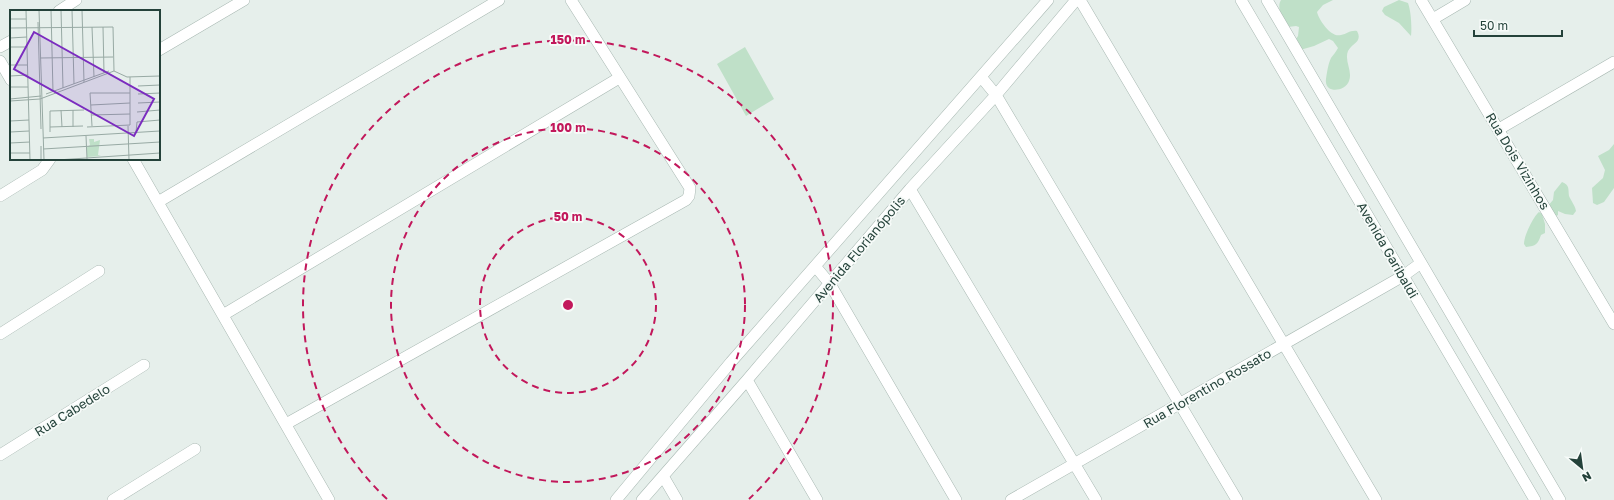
<svg xmlns="http://www.w3.org/2000/svg" width="1614" height="500" font-family="'Golos Text',sans-serif">
  <style>
    .green { fill: #bfe0c8 }
    .lines { fill: none; stroke-linecap: round; stroke-linejoin: round }
    .street-casing { stroke: #a8b8b2; stroke-width: 12 }
    .street { stroke: #fff; stroke-width: 11 }
    .ring { fill: none; stroke: #c2185b; stroke-width: 2; stroke-dasharray: 7 5 }
    .labels { text-anchor: middle; stroke-width: 3.5; stroke-linejoin: round; paint-order: stroke }
    .street-label { font-size: 13px; fill: #24423a; stroke: #f7fbf9 }
    .inset-road { fill: none; stroke: #98aaa4; stroke-width: 1 }
    .view { fill: #7b2cbf; fill-opacity: 0.15; stroke: #7b2cbf; stroke-width: 2 }
    .inset-edge { fill: none; stroke: #24423a; stroke-width: 2 }
    .centre { fill: #c2185b; stroke: #f7fbf9; stroke-width: 2 }
    .ring-label { font-size: 12px; text-anchor: middle; font-weight: bold; fill: #c2185b; stroke: #f7fbf9; stroke-width: 3.5; stroke-linejoin: round; paint-order: stroke }
  </style>
  <rect width="100%" height="100%" fill="#e6efeb"/>
  <!-- green -->
  <path class="green" d="M 1281,0 L 1333,0 L 1323,5 L 1317,12 C 1319,20 1331,38 1341,35 C 1347,34 1350,30 1357,31 C 1363,42 1352,43 1348,51 C 1344,61 1353,71 1349,81 C 1345,92 1324,94 1326,79 C 1327,73 1328,64 1331,58 C 1333,55 1336,52 1338,48 L 1333,41 L 1329,39 L 1314,46 L 1300,50 L 1296,39 L 1298,36 L 1299,27 L 1296,26 L 1288,27 C 1283,20 1276,8 1281,0 Z
    M 1399,0 L 1408,3 C 1411,11 1412,27 1411,36 L 1399,23 L 1385,15 L 1382,11 L 1384,7 Z
    M 745,47 L 774,99 L 746,116 L 717,64 Z
    M 1614,144 L 1614,188 L 1604,202 L 1597,205 L 1593,203 L 1592,188 L 1603,178 L 1605,170 L 1598,156 L 1609,150 Z
    M 1562,182 C 1570,185 1568,189 1569,196 C 1571,201 1575,205 1576,211 L 1573,215 L 1565,214 L 1558,211 L 1558,215 L 1554,217 L 1547,207 L 1553,200 L 1554,192 Z
    M 1539,212 L 1542,214 L 1545,224 L 1545,233 L 1541,235 C 1538,244 1536,246 1526,247 L 1524,244 C 1524,236 1533,217 1539,212 Z"/>
  <g class="lines">
    <!-- street casing -->
    <g class="street-casing">
      <path id="street" d="M 1080,0 L 1376,500
        M 1241,0 L 1535,500
        M 1267,0 L 1560,500
        M 1421,0 L 1614,324
        M 59,11 L 76,0
        M 1433,19 L 1465,0
        M 0,47 L 11,41
        M 159,50 L 244,0
        M 0,61 L 11,80
        M 982,78 L 996,95 L 1237,500
        M 1499,129 L 1614,62
        M 133,159 L 329,500
        M 910,189 L 1096,500
        M 0,196 L 42,170 L 50,159
        M 158,202 L 499,0
        M 815,266 L 830,284 L 956,500
        M 223,315 L 619,78
        M 0,334 L 99,271
        M 747,380 L 817,500
        M 286,424 L 686,200 L 689,196 L 690,188 L 571,0
        M 0,455 L 144,365
        M 663,476 L 677,500
        M 113,500 L 195,449
        M 616,500 L 731,362 L 1048,0
        M 642,500 L 747,380 L 910,189 L 996,95 L 1076,0
        M 1011,500 L 1403,276 L 1421,263"/>
    </g>
    <!-- street -->
    <use href="#street" class="street"/>
  </g>
  <!-- distance rings -->
  <g class="ring">
    <circle cx="568" cy="305" r="88"/>
    <circle cx="568" cy="305" r="177"/>
    <path d="M387 499A265 265 0 1 1 749 499"/>
  </g>
  <g class="labels">
    <!-- street labels -->
    <g class="street-label">
      <text transform="translate(1518 161) rotate(59)" y="5">Rua Dois Vizinhos</text>
      <text transform="translate(859 249) rotate(-50)" y="5">Avenida Florianópolis</text>
      <text transform="translate(1388 250) rotate(60)" y="5">Avenida Garibaldi</text>
      <text transform="translate(1207 388) rotate(-30)" y="5">Rua Florentino Rossato</text>
      <text transform="translate(72 410) rotate(-32)" y="5">Rua Cabedelo</text>
    </g>
  </g>
  <!-- overview -->
  <g transform="translate(10 10)">
    <rect width="150" height="150" fill="#e6efeb"/>
    <path d="M 79,129 L 84,129 L 84,132 L 90,130 L 88,145 L 91,146 L 77,147 L 77,137 L 80,135 Z" fill="#bfe0c8"/>
    <path class="inset-road" d="M 16,0 L 20,150M 29,0 L 34,150M 41,0 L 43,82M 51,0 L 53,78M 62,0 L 64,74M 72,0 L 74,72M 0,9 L 16,9M 28,12 L 31,119M 82,17 L 84,67M 93,17 L 94,63M 0,18 L 103,17 L 104,61 L 117,67 L 150,66M 0,28 L 17,27M 0,37 L 17,37M 30,48 L 103,47M 0,55 L 17,55M 0,66 L 18,65M 128,76 L 150,75M 0,77 L 18,77M 36,84 L 99,61M 128,84 L 150,83M 0,89 L 31,86M 0,91 L 30,89 L 104,61M 128,93 L 150,92M 81,95 L 120,93M 51,100 L 52,117M 63,100 L 63,117M 127,102 L 150,100M 81,105 L 120,104M 0,111 L 19,110M 82,116 L 80,83 L 120,83M 118,116 L 119,150M 40,117 L 73,116M 77,117 L 120,115 L 120,67M 0,122 L 19,121M 40,122 L 40,101 L 74,100M 126,122 L 127,112 L 150,110M 76,126 L 77,149M 33,128 L 150,121M 0,133 L 20,132M 31,136 L 31,150M 33,139 L 150,132M 0,143 L 20,143M 47,150 L 150,143"/>
    <path class="view" d="M 24,22 L 144,89 L 124,126 L 4,59 Z"/>
    <rect width="150" height="150" class="inset-edge"/>
  </g>
  <circle cx="568" cy="305" r="6" class="centre"/>
  <g class="ring-label">
    <text x="568" y="44">150 m</text>
    <text x="568" y="132">100 m</text>
    <text x="568" y="221">50 m</text>
  </g>
  <!-- north arrow -->
  <g transform="translate(1582 468) rotate(151)" stroke="#f7fbf9" stroke-width="3" paint-order="stroke">
  <path d="M0-3L7 15L0 10L-7 15Z" fill="#24423a"/>
  <text y="-6" font-size="11" font-weight="bold" text-anchor="middle" fill="#24423a">N</text>
  </g>
  <!-- scale -->
  <path d="M1474 30v6h88v-6" fill="none" stroke="#24423a" stroke-width="2"/>
  <text x="1480" y="30" font-size="12" fill="#24423a" stroke="#f7fbf9" stroke-width="3" paint-order="stroke">50 m</text>
</svg>
